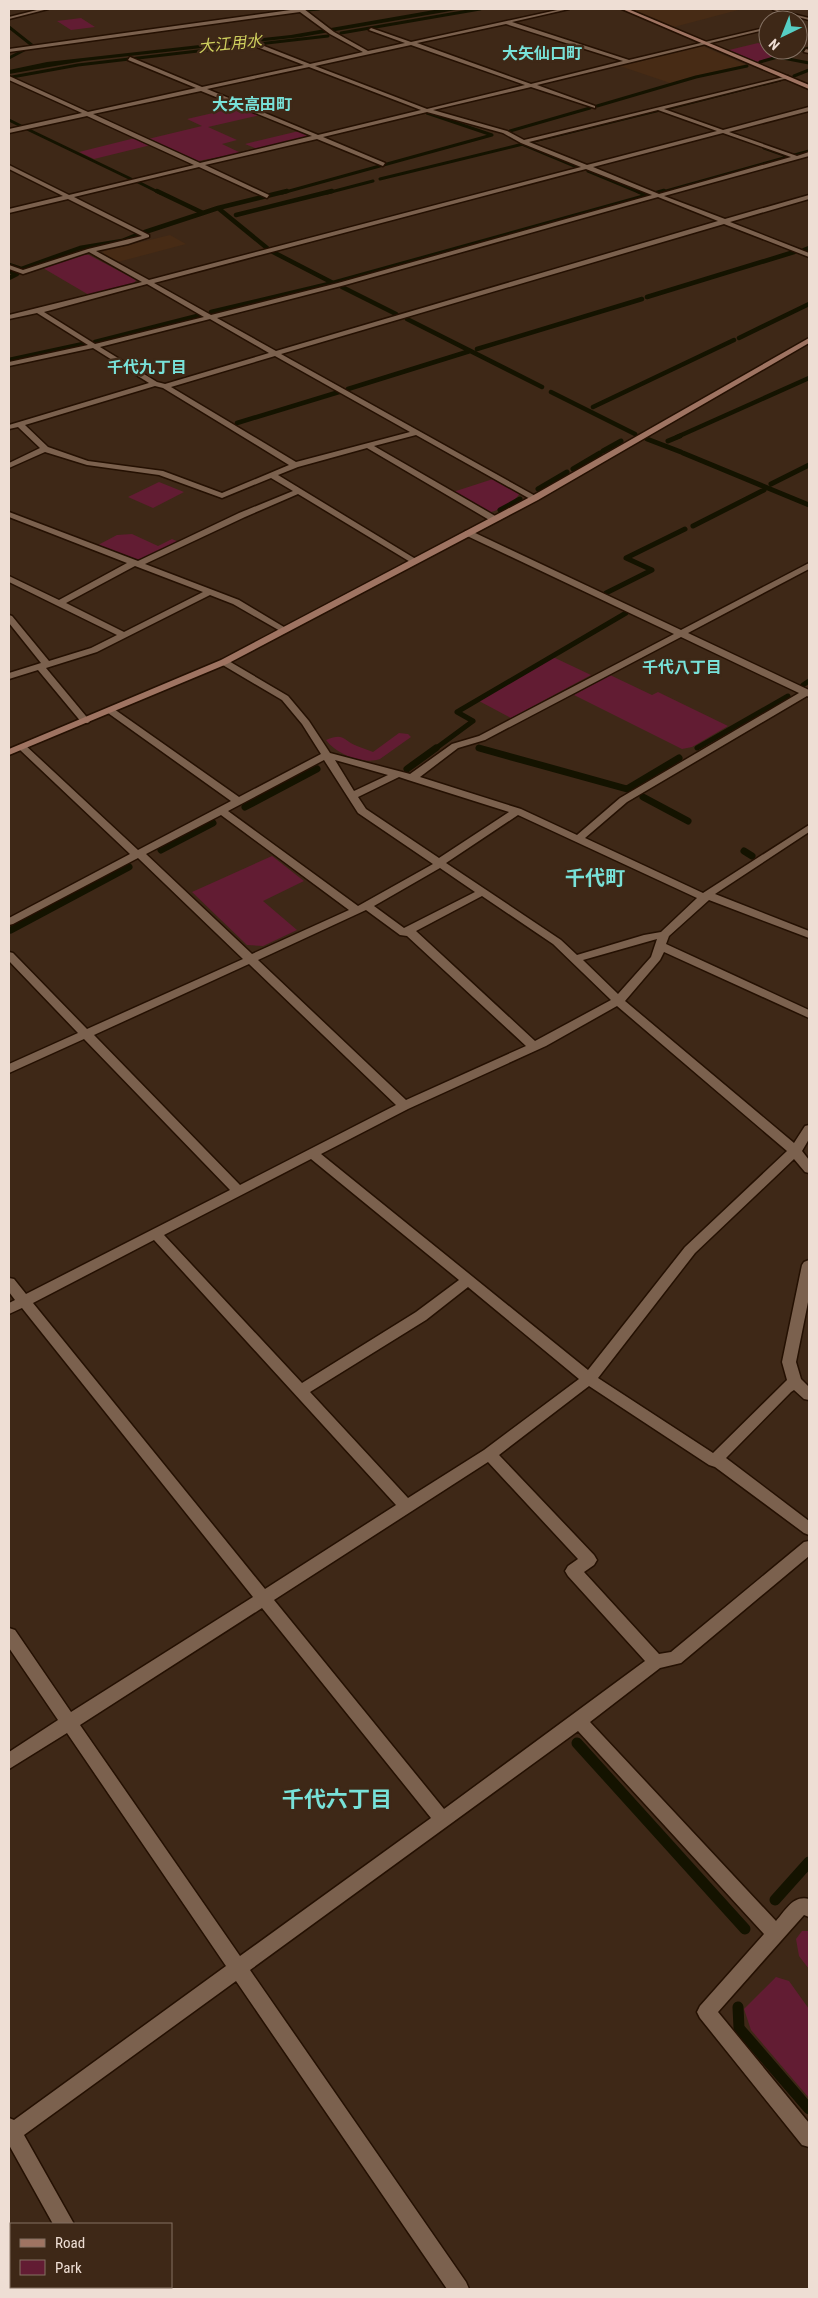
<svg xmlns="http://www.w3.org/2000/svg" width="818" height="2298" font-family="'Roboto Condensed','Noto Sans JP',sans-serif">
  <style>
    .built { fill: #472b15 }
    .green { fill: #621c33 }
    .water { fill: #141300 }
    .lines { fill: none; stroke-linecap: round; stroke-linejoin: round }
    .stream-far4 { stroke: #141300; stroke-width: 3 }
    .stream-far3 { stroke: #141300; stroke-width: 4.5 }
    .stream-far2 { stroke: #141300; stroke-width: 5 }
    .stream-far1 { stroke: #141300; stroke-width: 7 }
    .stream { stroke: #141300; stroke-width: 11 }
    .street-casing { stroke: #241002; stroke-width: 3 }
    .secondary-casing { stroke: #241002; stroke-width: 3 }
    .street { fill: #7b614e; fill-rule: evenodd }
    .secondary { fill: #9f7462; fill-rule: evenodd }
    .labels { text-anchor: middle; stroke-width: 5; stroke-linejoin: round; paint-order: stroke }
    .far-water-label { font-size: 16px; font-style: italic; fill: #cfd05e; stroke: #3e2817 }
    .far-quarter-label { font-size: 16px; font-weight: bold; fill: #78e2d9; stroke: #3e2817 }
    .far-neighbourhood-label { font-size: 16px; font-weight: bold; fill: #78e2d9; stroke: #3e2817 }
    .quarter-label { font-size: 20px; font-weight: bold; fill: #78e2d9; stroke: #3e2817 }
    .near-neighbourhood-label { font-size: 22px; font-weight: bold; fill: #78e2d9; stroke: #3e2817 }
  </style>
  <rect width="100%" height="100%" fill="#3e2817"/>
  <!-- built -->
  <path class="built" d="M 630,9 L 742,9 L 674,27 Z
    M 700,45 L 746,65 L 695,76 L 673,84 L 617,65 Z
    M 170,235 L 186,244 L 118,262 L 103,253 L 104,251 Z"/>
  <!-- green -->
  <path class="green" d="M 81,18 L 95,27 L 71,30 L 57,21 Z
    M 758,43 L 768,46 L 768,50 L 782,50 L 792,53 L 757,62 L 729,50 Z
    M 239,107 L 260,115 L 208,127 L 237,140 L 222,144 L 241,153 L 198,161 L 148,139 L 202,126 L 187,119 Z
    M 299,131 L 308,135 L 306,137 L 257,149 L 245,144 Z
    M 135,138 L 151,145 L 94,159 L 79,152 Z
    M 82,254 L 89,255 L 136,280 L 134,283 L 89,295 L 43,268 Z
    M 493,479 L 520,493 C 514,503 499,510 488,513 L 453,492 Z
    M 159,482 L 184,492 L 153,508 L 128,497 Z
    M 132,534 L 158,546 L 172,539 L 179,542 L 141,561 L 98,545 L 117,535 Z
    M 553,657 L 591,675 L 511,718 L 479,701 Z
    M 610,675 L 652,695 L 658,692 L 728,726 L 692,747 L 682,749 L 574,695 Z
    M 399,733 L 408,734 L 411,737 L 380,759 C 363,765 336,754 326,740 C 345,732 343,741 357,746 C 362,748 368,750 373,752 Z
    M 272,856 L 304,881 L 263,901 L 297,930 L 263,946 L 247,945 L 192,892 Z
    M 802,1931 L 809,1931 L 809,1969 L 799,1956 L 796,1939 Z
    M 776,1977 L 789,1981 L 809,2009 L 809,2098 L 751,2030 L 744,2009 Z"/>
  <!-- water -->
  <path class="water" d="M 440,9 L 462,9 L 301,37 L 84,61 L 9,74 L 9,70 L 47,62 L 291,35 Z"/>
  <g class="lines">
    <!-- stream-far4 -->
    <path class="stream-far4" d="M 307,10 L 319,9
      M 9,27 L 33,46
      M 341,33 L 480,9
      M 9,58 L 28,48 L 35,47
      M 783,58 L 809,63
      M 760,62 L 809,48
      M 794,76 L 809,70
      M 12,77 L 78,65 L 328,36
      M 597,106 L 696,77 L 747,66
      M 666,109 L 780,80
      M 9,120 L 21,126
      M 27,129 L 131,179
      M 510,131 L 590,108
      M 530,142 L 660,110
      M 522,144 L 577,167
      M 764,148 L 784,155
      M 588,171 L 641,193
      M 380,179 L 523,144
      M 138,182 L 160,193
      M 282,193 L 492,135 L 427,113
      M 327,193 L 373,181
      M 659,193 L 809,151"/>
    <!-- stream-far3 -->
    <path class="stream-far3" d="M 157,191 L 203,213 L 218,208 L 267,248
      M 638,191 L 645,194
      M 218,208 L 287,191
      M 236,215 L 332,191
      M 145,232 L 203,213
      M 804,250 L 809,248
      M 273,252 L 333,283
      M 9,265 L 21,269 L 80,248 L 122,241 L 137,235
      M 9,271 L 17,274 L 9,278
      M 342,287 L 396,314
      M 647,297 L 794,252
      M 211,312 L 333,283 L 664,191
      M 407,319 L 542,387
      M 739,338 L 809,304
      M 95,342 L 201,315
      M 477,349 L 642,299
      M 9,360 L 83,344
      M 348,389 L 470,351
      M 551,392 L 635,434
      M 593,407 L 734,340
      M 237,423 L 339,392
      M 677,437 L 809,378"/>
    <!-- stream-far2 -->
    <path class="stream-far2" d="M 647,439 L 681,452
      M 668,441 L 680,436
      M 603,451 L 621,441
      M 683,453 L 809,505
      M 573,469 L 600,453
      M 771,484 L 809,465
      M 538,489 L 567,472
      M 500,510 L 520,499
      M 693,526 L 764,490
      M 606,593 L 652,570 L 626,558 L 685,529
      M 803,685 L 809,681
      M 479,748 L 482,749
      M 697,748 L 788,696
      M 435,749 L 473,721 L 457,712 L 626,613"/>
    <!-- stream-far1 -->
    <path class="stream-far1" d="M 479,748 L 627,789 L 679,758
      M 407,769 L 436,748
      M 643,797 L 688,821
      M 245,807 L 317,769
      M 161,850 L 213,823
      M 744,851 L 752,856
      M 11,930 L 129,867"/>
    <!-- stream -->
    <path class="stream" d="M 577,1743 L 745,1929
      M 775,1900 L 809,1862
      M 738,2007 L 739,2028 L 809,2109"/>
    <!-- street casing -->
    <g class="street-casing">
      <path id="street" d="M 41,9 L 48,9 L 9,19 L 9,17 Z
        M 298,9 L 304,9 L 334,32 L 368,51 L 405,43 L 369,30 L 371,28 L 411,42 L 562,9 L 569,9 L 512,22 L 629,60 L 768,27 L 768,29 L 537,85 L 595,106 L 595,108 L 531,87 L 433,110 L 507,131 L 524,140 L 788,76 L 788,78 L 664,109 L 723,130 L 809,107 L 809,111 L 729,132 L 797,156 L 809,152 L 809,156 L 664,196 L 725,219 L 809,195 L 809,199 L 730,222 L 809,253 L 809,257 L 724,224 L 281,354 L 539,498 L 532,500 L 416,435 L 374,446 L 497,517 L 497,521 L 491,521 L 367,448 L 298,467 L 278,475 L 419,561 L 412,563 L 298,494 L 245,517 L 145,564 L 239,600 L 289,630 L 282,632 L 233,604 L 210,595 L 97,652 L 46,668 L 90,721 L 88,723 L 82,723 L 38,670 L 9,679 L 9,673 L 41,663 L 9,623 L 9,615 L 12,616 L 49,661 L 91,648 L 117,635 L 9,582 L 9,576 L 59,600 L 127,563 L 9,517 L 9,512 L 138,561 L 239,513 L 293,491 L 271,478 L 222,498 L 159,475 L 87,465 L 45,452 L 9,468 L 9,463 L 40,448 L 18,427 L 9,429 L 9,425 L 149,383 L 93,348 L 9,366 L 9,362 L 88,345 L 37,313 L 9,319 L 9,315 L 142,282 L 89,252 L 23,274 L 9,269 L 9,265 L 23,270 L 88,249 L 142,236 L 68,199 L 9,213 L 9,209 L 63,196 L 9,169 L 9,165 L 69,195 L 194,165 L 87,116 L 9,133 L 9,129 L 82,113 L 9,80 L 9,76 L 88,112 L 196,88 L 128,60 L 130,57 L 202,87 L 304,65 L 257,47 L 259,44 L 310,64 L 363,52 L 330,34 L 300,12 L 9,52 L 9,49 ZM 506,24 L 623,61 L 531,84 L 417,43 ZM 411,45 L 525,85 L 427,109 L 315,66 ZM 309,67 L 421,110 L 318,135 L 207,89 ZM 201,91 L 312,136 L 200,163 L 93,114 ZM 658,110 L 717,131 L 587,165 L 529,142 ZM 427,112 L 503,133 L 521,143 L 581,167 L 149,280 L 96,251 L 128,244 L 149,237 L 149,235 L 74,197 L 199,167 L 267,198 L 269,195 L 205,165 L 317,139 L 383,166 L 385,163 L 323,137 ZM 723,133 L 791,157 L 659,194 L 593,167 ZM 586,169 L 652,195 L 338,283 L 211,315 L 154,283 ZM 658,197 L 718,221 L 276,351 L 217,318 L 345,285 ZM 147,284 L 204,317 L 95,344 L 44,312 ZM 210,319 L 269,353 L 165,384 L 157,382 L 100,347 ZM 275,356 L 410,432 L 296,462 L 171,387 ZM 155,386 L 163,388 L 289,465 L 222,493 L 163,471 L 88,461 L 48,447 L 25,425 ZM 135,566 L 203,592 L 124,632 L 66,603 Z
        M 773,9 L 809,18 L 809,20 L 773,10 Z
        M 806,49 L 809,50 L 809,53 L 804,52 Z
        M 465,531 L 471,531 L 681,630 L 809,563 L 809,569 L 688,633 L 809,690 L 809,697 L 807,696 L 627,802 L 585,838 L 703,893 L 809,825 L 809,832 L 715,894 L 809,931 L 809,938 L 709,900 L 669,936 L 666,944 L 809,1010 L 809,1018 L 664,952 L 660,960 L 625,1001 L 794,1143 L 805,1126 L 809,1125 L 809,1139 L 802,1151 L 809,1160 L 809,1173 L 805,1172 L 794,1159 L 695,1253 L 598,1378 L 713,1453 L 787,1380 L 782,1362 L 802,1265 L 804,1262 L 809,1260 L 809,1297 L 796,1362 L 801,1379 L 809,1387 L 809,1400 L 804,1399 L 794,1390 L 791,1392 L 726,1458 L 809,1521 L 809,1535 L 804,1533 L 715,1467 L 709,1465 L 589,1386 L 499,1455 L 594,1555 L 597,1560 L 594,1565 L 584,1572 L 659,1654 L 671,1652 L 804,1542 L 809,1541 L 809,1556 L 681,1663 L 660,1668 L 590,1722 L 776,1921 C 786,1910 793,1895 809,1899 L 809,1917 L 804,1915 L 718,2012 L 809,2123 L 809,2147 L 802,2145 L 700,2018 L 697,2012 L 700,2006 L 764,1934 L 578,1731 L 250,1970 L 466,2282 L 469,2289 L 447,2289 L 236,1981 L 24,2135 L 74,2224 L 53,2224 L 9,2145 L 9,2118 L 14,2120 L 226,1966 L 67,1733 L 9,1769 L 9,1752 L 58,1720 L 9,1648 L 9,1628 L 15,1630 L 71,1712 L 253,1597 L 22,1308 L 9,1314 L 9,1303 L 15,1300 L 9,1292 L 9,1278 L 14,1279 L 26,1294 L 230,1190 L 84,1039 L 9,1073 L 9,1064 L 78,1033 L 9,961 L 9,952 L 13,953 L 87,1029 L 243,959 L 138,858 L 13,924 L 9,925 L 9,918 L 130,854 L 19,749 L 19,745 L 25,745 L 138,850 L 231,801 L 108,713 L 108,709 L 114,709 L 239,797 L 321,754 L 302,724 L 282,700 L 221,664 L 221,660 L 227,660 L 288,696 L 309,721 L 330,753 L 410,774 L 452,744 L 479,736 L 674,634 L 465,535 ZM 681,637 L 799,693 L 620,798 L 577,835 L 521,809 L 420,777 L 458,748 L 485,740 ZM 324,760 L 358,813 L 433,864 L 358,906 L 228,811 ZM 335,760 L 388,775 L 354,791 ZM 399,777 L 408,780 L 509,812 L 439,858 L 366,809 L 358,797 ZM 221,815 L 349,910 L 252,954 L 146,854 ZM 518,815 L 697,898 L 661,932 L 644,935 L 577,955 L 561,940 L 446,863 ZM 440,868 L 475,892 L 404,928 L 374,906 ZM 482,896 L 553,944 L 611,1000 L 535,1041 L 416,931 ZM 366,910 L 400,935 L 407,936 L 526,1046 L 406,1100 L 258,960 ZM 657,939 L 651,957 L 618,994 L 583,960 ZM 249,964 L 396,1105 L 240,1185 L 94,1035 ZM 617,1006 L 787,1151 L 685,1247 L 588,1370 L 321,1154 L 408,1109 L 546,1046 ZM 311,1159 L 459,1280 L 416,1312 L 302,1383 L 164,1235 ZM 154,1240 L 396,1505 L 265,1589 L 33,1303 ZM 468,1287 L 579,1379 L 484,1450 L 408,1498 L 310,1392 L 426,1320 ZM 488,1462 L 578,1559 L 568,1566 L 565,1571 L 568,1576 L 645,1661 L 444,1809 L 274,1600 ZM 262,1608 L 431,1818 L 240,1956 L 80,1725 Z
        M 90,2287 L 111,2287 L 112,2289 L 91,2289 Z"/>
    </g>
    <!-- secondary casing -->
    <g class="secondary-casing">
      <path id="secondary" d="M 622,9 L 628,9 L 809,85 L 809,89 Z
        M 809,338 L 809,343 L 538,500 L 227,664 L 9,755 L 9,749 L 221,660 L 532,496 Z"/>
    </g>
    <!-- street -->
    <use href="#street" class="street"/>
    <!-- secondary -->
    <use href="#secondary" class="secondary"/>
  </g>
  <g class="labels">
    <!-- far-water labels -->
    <g class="far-water-label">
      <text transform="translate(230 43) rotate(-6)" y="6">大江用水</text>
    </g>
    <!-- far-quarter labels -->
    <g class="far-quarter-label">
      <text x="542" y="59">大矢仙口町</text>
      <text x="252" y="110">大矢高田町</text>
    </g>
    <!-- far-neighbourhood labels -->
    <g class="far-neighbourhood-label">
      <text x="147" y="373">千代九丁目</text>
      <text x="682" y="673">千代八丁目</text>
    </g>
    <!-- quarter labels -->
    <g class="quarter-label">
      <text x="595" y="885">千代町</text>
    </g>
    <!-- near-neighbourhood labels -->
    <g class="near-neighbourhood-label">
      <text x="337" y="1807">千代六丁目</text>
    </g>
  </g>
  <!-- border -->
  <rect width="818" height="2298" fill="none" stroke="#eeded4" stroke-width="20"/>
  <!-- legend -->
  <rect x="10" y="2223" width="162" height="65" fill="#3e2817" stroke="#847163"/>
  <rect x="20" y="2239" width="25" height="8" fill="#9f7462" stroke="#847163"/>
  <text x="55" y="2248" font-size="15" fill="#eeded4">Road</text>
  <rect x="20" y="2260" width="25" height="15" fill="#621c33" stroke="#847163"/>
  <text x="55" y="2273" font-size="15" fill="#eeded4">Park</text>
  <!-- north arrow -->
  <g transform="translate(783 35) rotate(223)"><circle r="24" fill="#3e2817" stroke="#847163"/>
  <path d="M0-4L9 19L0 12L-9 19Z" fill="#56cec4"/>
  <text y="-8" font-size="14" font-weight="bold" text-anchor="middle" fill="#eeded4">N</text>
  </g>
</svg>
